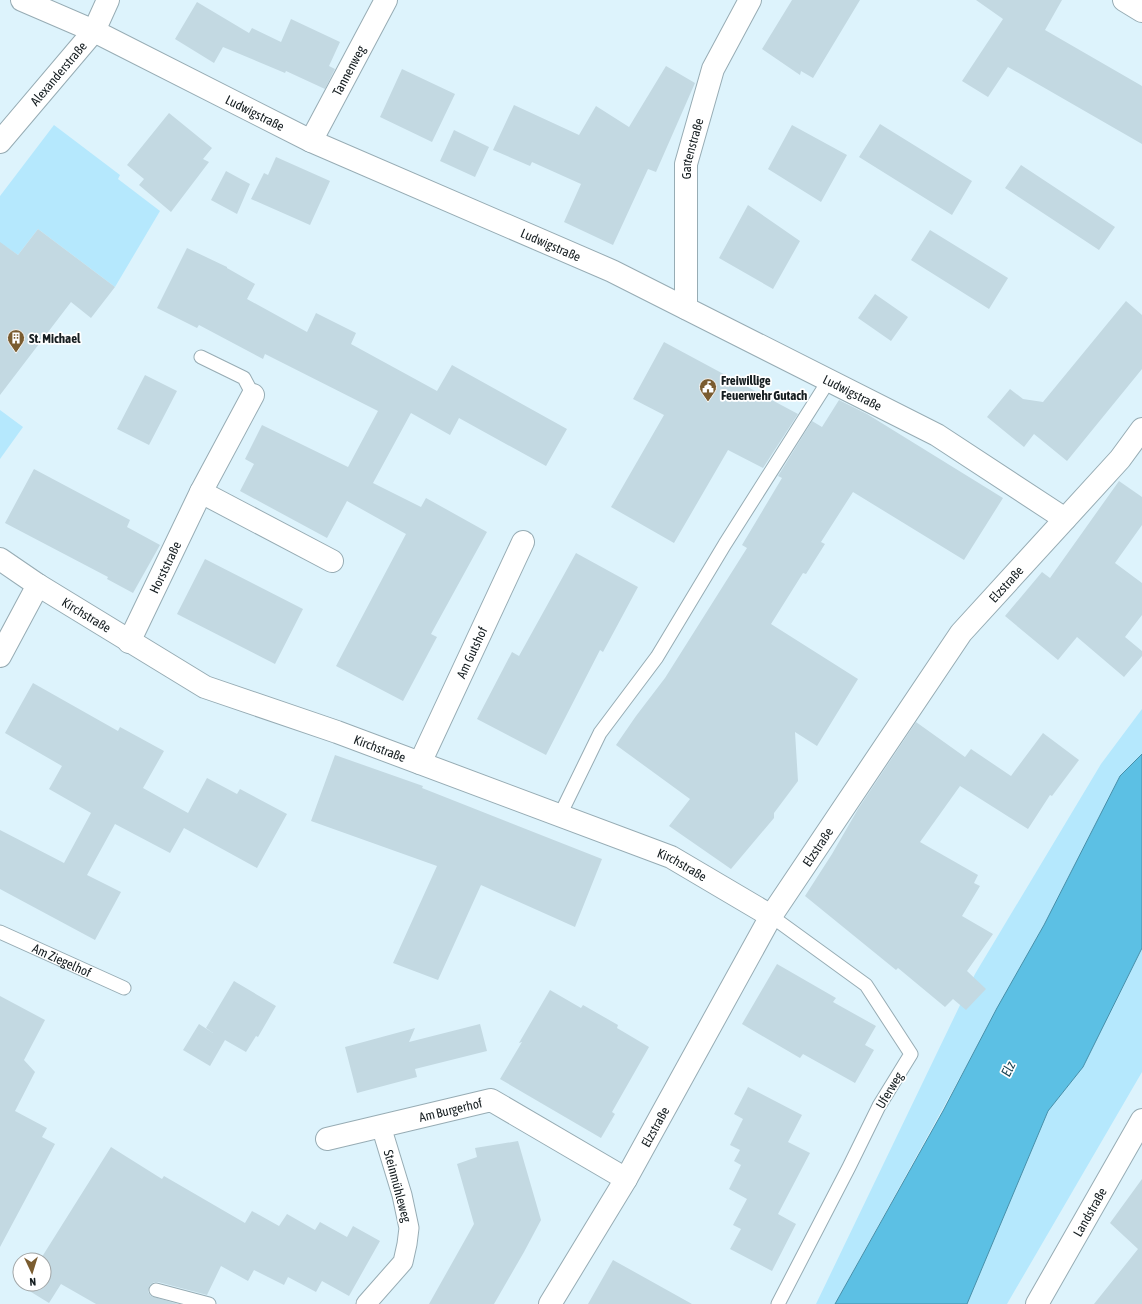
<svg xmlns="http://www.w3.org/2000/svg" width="1142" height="1304" font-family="'Asap Condensed',sans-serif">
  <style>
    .green { fill: #b5e8fd }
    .water { fill: #5cc0e4; stroke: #478fa9 }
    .building { fill: #c3d9e2 }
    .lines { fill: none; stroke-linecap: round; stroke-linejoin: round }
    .service-casing { stroke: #97acb4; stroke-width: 15 }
    .pedestrian-casing { stroke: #97acb4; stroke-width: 21 }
    .minor-casing { stroke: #97acb4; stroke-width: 24 }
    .tertiary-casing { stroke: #97acb4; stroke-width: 24 }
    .service { stroke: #fff; stroke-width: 13 }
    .pedestrian { stroke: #fff; stroke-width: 19 }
    .minor { stroke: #fff; stroke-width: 22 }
    .tertiary { stroke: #fff; stroke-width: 22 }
    .labels { text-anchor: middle; stroke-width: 3.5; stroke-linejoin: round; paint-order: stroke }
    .street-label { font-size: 13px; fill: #151d20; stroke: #fff }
    .poi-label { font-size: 13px; font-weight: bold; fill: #151d20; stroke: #fff; text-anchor: start }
    .water-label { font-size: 14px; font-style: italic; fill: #1a4656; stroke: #fff }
  </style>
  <rect width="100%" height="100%" fill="#ddf3fc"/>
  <!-- green -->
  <path class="green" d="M 54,125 L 120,175 L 118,179 L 160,211 L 115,287 L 38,229 L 18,255 L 5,246 L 0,252 L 0,196 Z
    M 0,410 L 23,427 L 0,459 Z
    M 1142,709 L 1142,754 L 1120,776 L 1044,925 L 835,1304 L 816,1304 L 975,974 L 1101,764 Z
    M 1142,948 L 1142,1072 L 1007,1304 L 967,1304 L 1048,1111 L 1083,1067 Z"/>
  <!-- water -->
  <path class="water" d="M 1142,754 L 1142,948 L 1083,1067 L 1048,1111 L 967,1304 L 835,1304 L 943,1111 L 997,1008 L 1044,925 L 1120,776 Z"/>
  <!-- building -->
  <path class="building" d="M 792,0 L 860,0 L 813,78 L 801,71 L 800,75 L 762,49 Z
    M 976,0 L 1062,0 L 1045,30 L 1142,86 L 1142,144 L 1008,67 L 988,97 L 962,81 L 1003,19 Z
    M 197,2 L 249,33 L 252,28 L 281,42 L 291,19 L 340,42 L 329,66 L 335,69 L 325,89 L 286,71 L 285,73 L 223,47 L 214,63 L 175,39 Z
    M 666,66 L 695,83 L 656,172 L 648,169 L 613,245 L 564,222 L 581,184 L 532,162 L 530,166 L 493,150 L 514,105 L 579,135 L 596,106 L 629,127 Z
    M 402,69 L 455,94 L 432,142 L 380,117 Z
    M 169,113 L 212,148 L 203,159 L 209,162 L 171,212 L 139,185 L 144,179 L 127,165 Z
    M 880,124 L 972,181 L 952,215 L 859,157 Z
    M 792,125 L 847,155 L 821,202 L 768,169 Z
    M 454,130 L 489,147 L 475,177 L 440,161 Z
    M 276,157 L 330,181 L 310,225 L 251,199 L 264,173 L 268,175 Z
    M 1021,165 L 1115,227 L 1099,250 L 1005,188 Z
    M 226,171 L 250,184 L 237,214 L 211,200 Z
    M 748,205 L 800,241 L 773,289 L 719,258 Z
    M 38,229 L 115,287 L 91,318 L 71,302 L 0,395 L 0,242 L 18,255 Z
    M 930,230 L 1008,278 L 989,309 L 911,260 Z
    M 187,248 L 227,267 L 227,268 L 255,284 L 247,299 L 307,332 L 316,313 L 356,333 L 351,344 L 437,391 L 452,365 L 567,429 L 546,466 L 459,418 L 450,435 L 411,413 L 373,483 L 421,507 L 426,498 L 487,532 L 431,634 L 437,637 L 403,701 L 336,666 L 406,534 L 347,501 L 327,538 L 240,491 L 254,464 L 245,459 L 262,425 L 348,467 L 378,411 L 265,354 L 263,359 L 199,325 L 197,328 L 157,308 Z
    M 875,294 L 908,317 L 891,341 L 858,318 Z
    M 1126,301 L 1142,315 L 1142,369 L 1067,461 L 1034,434 L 1024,447 L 987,417 L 1010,389 L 1023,399 L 1043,402 Z
    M 664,342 L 798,414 L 763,468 L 728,450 L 674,543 L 611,507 L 664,415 L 633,399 Z
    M 145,375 L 177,391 L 149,445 L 117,429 Z
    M 839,400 L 867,414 L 1003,498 L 964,560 L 853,492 L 821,542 L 825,544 L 806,574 L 803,573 L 771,624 L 858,679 L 817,746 L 795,732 L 798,781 L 774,813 L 774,818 L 731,869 L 669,826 L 690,799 L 616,745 L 636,716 L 665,678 L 747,548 L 742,545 L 782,478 L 778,476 L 812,421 L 822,427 Z
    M 34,469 L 130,520 L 127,527 L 160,545 L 133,593 L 107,579 L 108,577 L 5,523 Z
    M 1119,481 L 1142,497 L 1142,525 L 1115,563 L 1142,583 L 1142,615 L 1125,637 L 1142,651 L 1142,656 L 1124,677 L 1077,637 L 1058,660 L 1005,616 L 1042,572 L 1050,578 Z
    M 576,553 L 638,587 L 603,652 L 600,650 L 546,755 L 477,719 L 512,652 L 519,656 Z
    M 205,559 L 303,609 L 275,664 L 177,614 Z
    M 33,683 L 118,731 L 120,727 L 164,751 L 143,788 L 188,813 L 207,778 L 237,794 L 240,789 L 287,814 L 257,868 L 184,828 L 170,853 L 115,824 L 87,875 L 121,892 L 95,940 L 0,889 L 0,830 L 64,863 L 91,813 L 49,789 L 62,766 L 5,733 Z
    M 916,722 L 965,757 L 971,749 L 1011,776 L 1043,733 L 1079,760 L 1052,796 L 1050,795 L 1028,829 L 960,786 L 920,842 L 978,875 L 974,883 L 980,886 L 962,916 L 993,934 L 967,971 L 986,989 L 966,1010 L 953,999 L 945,1007 L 898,968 L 896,970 L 805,896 L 832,854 L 858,809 Z
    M 335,755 L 423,786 L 422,788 L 602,859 L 575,927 L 481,885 L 438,980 L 393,963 L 437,866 L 311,821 Z
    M 777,964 L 836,998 L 833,1002 L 876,1026 L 865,1045 L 874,1050 L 855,1083 L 803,1054 L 800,1058 L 742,1024 Z
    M 234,981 L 276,1006 L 258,1037 L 256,1036 L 246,1052 L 225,1040 L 210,1066 L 183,1050 L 199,1024 L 213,1033 L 206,1028 Z
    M 550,990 L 581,1008 L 583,1005 L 618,1025 L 617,1028 L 649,1047 L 612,1112 L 615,1114 L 601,1138 L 500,1079 L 522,1042 L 519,1043 Z
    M 0,996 L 45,1020 L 24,1060 L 35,1072 L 15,1111 L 47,1128 L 42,1137 L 55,1144 L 0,1247 Z
    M 480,1024 L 487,1051 L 415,1069 L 417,1077 L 357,1093 L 345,1047 L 415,1028 L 409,1042 Z
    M 748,1087 L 802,1115 L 788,1142 L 810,1153 L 778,1214 L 796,1224 L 772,1271 L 730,1249 L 741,1229 L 733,1225 L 747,1199 L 729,1189 L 741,1165 L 734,1161 L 740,1150 L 730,1145 L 743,1119 L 734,1114 Z
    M 518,1141 L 541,1220 L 524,1252 L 494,1304 L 429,1304 L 474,1224 L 457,1164 L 477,1157 L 475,1148 Z
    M 111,1147 L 162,1179 L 164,1176 L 245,1223 L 252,1211 L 279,1226 L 287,1214 L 315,1230 L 320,1222 L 347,1237 L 353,1226 L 380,1241 L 349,1296 L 322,1281 L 316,1292 L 288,1277 L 284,1285 L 254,1270 L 248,1281 L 221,1266 L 207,1295 L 158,1282 L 154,1282 L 150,1285 L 148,1292 L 151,1296 L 178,1304 L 96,1304 L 61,1284 L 49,1303 L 23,1287 L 25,1284 L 44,1284 L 44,1260 L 40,1260 Z
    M 1142,1179 L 1142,1304 L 1094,1304 L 1138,1249 L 1110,1223 Z
    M 613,1260 L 631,1270 L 692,1304 L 588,1304 Z"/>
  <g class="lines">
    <!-- service casing -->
    <g class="service-casing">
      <g id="service">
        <path d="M 201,357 L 244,378 L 253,395"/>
        <path d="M 560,815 L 600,733 L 657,657 L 725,544 L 829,380"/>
        <path d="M 771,916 L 866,985 L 911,1054 L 879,1106 L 849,1167 L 778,1304"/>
        <path id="s1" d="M 0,932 L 124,988"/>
        <path d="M 156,1290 L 209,1304"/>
      </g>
    </g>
    <!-- pedestrian casing -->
    <g class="pedestrian-casing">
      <path id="pedestrian" d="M 366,1304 L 403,1262 L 407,1244 L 409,1228 L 402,1195 L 381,1126"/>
    </g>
    <!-- minor casing -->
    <g class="minor-casing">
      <g id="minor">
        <path id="s2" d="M 22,0 L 94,31 L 311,141 L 612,271 L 937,435 L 1065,519"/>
        <path d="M 1124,0 L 1142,11"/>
        <path id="s3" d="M 311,141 L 386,0"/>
        <path id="s4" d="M 0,142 L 94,31 L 108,0"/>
        <path id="s5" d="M 686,308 L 686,164 L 713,69 L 750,0"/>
        <path d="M 201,492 L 332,561"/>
        <path id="s6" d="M 0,559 L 38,585 L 205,687 L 337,732 L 671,857 L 771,916"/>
        <path id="s7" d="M 129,642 L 201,492 L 253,395"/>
        <path d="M 0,656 L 38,585"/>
        <path id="s8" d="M 420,763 L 523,542"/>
        <path id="s9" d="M 327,1139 L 491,1100 L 626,1179"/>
        <path id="s10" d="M 550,1304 L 626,1179 L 771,916 L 961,633 L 1120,459 L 1142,429"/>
      </g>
    </g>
    <!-- tertiary casing -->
    <g class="tertiary-casing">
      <g id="tertiary">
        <path id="s11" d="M 1037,1304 L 1142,1120"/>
      </g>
    </g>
    <!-- service -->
    <use href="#service" class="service"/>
    <!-- pedestrian -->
    <use href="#pedestrian" class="pedestrian"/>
    <!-- minor -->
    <use href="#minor" class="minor"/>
    <!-- tertiary -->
    <use href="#tertiary" class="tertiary"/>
  </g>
  <!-- icons -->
  <defs>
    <g id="building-pin" transform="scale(0.9)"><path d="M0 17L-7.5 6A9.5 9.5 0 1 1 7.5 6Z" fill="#7a5c30" stroke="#fff"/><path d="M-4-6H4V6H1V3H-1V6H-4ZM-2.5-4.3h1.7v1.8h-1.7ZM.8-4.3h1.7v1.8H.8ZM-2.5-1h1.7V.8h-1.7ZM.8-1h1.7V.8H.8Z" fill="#fff"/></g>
    <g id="civic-pin" transform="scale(0.9)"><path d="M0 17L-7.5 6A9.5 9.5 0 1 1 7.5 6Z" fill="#7a5c30" stroke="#fff"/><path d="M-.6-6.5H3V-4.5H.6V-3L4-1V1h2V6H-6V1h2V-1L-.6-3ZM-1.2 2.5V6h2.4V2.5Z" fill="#fff"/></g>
  </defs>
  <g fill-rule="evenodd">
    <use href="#building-pin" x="16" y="338"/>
    <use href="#civic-pin" x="708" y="387"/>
  </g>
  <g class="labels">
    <!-- street labels -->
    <g class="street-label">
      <text dy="5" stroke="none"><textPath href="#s3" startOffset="80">Tannenweg</textPath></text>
      <text dy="5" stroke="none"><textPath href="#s4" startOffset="90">Alexanderstraße</textPath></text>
      <text dy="5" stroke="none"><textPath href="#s2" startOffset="259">Ludwigstraße</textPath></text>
      <text dy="5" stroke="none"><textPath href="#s5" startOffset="160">Gartenstraße</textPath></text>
      <text dy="5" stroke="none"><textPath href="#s2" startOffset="583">Ludwigstraße</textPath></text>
      <text dy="5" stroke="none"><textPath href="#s2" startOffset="919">Ludwigstraße</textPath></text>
      <text dy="5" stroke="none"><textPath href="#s7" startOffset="83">Horststraße</textPath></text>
      <text dy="5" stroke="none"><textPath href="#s10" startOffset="854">Elzstraße</textPath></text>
      <text dy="5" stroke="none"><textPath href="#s6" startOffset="103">Kirchstraße</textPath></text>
      <text dy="5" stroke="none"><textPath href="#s8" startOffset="122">Am Gutshof</textPath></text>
      <text dy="5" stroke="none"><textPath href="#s6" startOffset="427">Kirchstraße</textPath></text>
      <text dy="5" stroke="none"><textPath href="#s10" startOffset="530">Elzstraße</textPath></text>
      <text dy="5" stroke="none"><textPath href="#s6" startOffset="751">Kirchstraße</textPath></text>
      <text dy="5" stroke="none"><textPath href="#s1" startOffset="68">Am Ziegelhof</textPath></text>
      <text transform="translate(889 1090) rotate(-59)" y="5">Uferweg</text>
      <text dy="5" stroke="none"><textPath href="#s9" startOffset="127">Am Burgerhof</textPath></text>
      <text dy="5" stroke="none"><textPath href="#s10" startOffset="206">Elzstraße</textPath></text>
      <text transform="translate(398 1186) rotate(75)" y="5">Steinmühleweg</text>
      <text dy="5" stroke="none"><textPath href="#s11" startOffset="106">Landstraße</textPath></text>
    </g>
    <!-- poi labels -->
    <g class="poi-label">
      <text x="29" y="343">St. Michael</text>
      <text x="721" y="385">Freiwillige<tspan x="721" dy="15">Feuerwehr Gutach</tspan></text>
    </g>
    <!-- water labels -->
    <g class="water-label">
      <text transform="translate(1008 1069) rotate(-64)" y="5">Elz</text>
    </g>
  </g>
  <!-- north arrow -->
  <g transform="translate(32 1272) rotate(176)"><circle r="19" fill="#ffffff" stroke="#a1a5a6"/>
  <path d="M0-3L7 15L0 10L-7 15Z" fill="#7a5c30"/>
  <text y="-6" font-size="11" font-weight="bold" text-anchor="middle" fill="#151d20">N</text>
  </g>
</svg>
